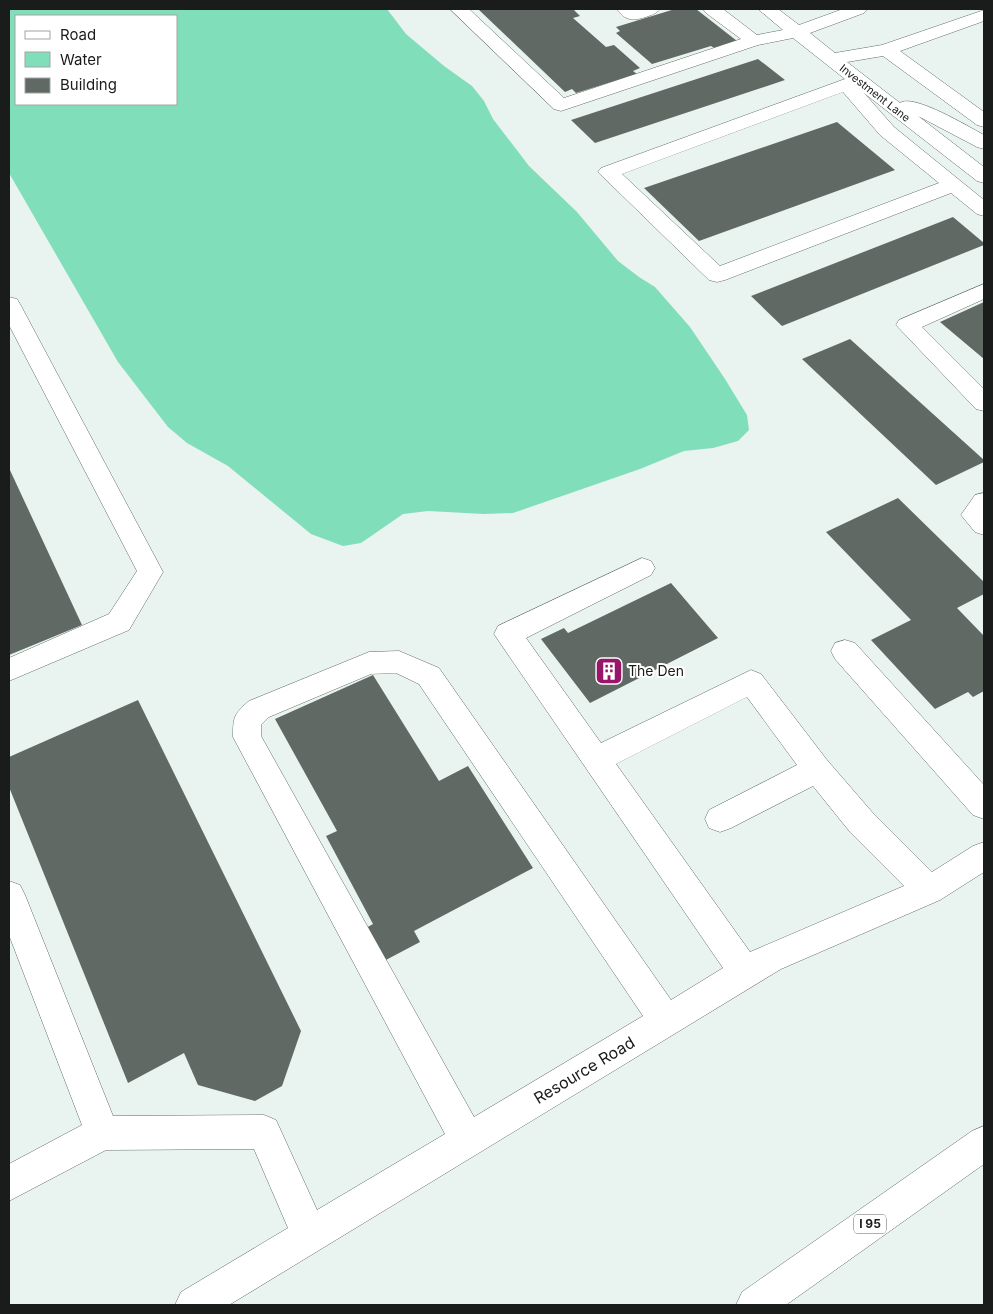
<svg xmlns="http://www.w3.org/2000/svg" width="993" height="1314" font-family="Inter,sans-serif">
  <style>
    .water { fill: #81debb; fill-rule: evenodd }
    .building { fill: #616965 }
    .lines { fill: none; stroke-linecap: round; stroke-linejoin: round }
    .minor-casing { stroke: #636c68; stroke-width: 1 }
    .highway-casing { stroke: #636c68; stroke-width: 1 }
    .minor { fill: #fff; fill-rule: evenodd }
    .highway { fill: #fff; fill-rule: evenodd }
    .labels { text-anchor: middle; stroke-width: 4; stroke-linejoin: round; paint-order: stroke }
    .far-street-label { font-size: 11px; fill: #191c1a; stroke: #fff }
    .shield { fill: #fff; stroke: #5e605f; stroke-width: 1 }
    .shield-label { font-size: 12px; font-weight: bold; fill: #191c1a }
    .poi-label { font-size: 14px; fill: #191c1a; stroke: #fff; text-anchor: start }
    .near-street-label { font-size: 16px; fill: #191c1a; stroke: #fff }
  </style>
  <rect width="100%" height="100%" fill="#e9f3ef"/>
  <!-- water -->
  <path class="water" d="M 9,9 L 387,9 L 406,34 L 444,66 L 472,86 L 484,101 L 493,119 L 529,166 L 577,212 L 618,261 L 639,277 L 655,287 L 690,327 L 725,379 L 747,415 L 749,430 L 738,441 L 713,448 L 684,451 L 640,469 L 513,513 L 484,514 L 428,511 L 403,514 L 361,543 L 343,546 L 311,534 L 228,466 L 187,443 L 168,427 L 118,362 L 9,173 ZM 16,16 L 176,16 L 176,104 L 16,104 Z"/>
  <!-- building -->
  <path class="building" d="M 478,9 L 573,9 L 580,16 L 573,18 L 606,47 L 614,45 L 640,68 L 633,71 L 637,74 L 576,93 L 572,89 L 565,92 Z
    M 675,9 L 696,9 L 737,41 L 714,48 L 711,46 L 652,64 L 616,33 L 620,31 L 616,27 Z
    M 758,59 L 785,80 L 595,143 L 571,120 Z
    M 837,122 L 895,170 L 699,241 L 644,188 Z
    M 953,217 L 984,243 L 984,245 L 782,326 L 751,296 Z
    M 984,302 L 984,359 L 940,322 Z
    M 850,339 L 984,460 L 984,462 L 936,485 L 802,359 Z
    M 9,468 L 82,625 L 9,655 Z
    M 898,498 L 984,582 L 984,594 L 957,608 L 984,636 L 984,691 L 973,697 L 968,692 L 935,709 L 871,640 L 911,620 L 826,532 Z
    M 671,583 L 718,638 L 590,703 L 541,639 L 564,628 L 568,633 Z
    M 373,675 L 439,781 L 468,766 L 533,868 L 414,931 L 420,942 L 382,962 L 364,929 L 373,924 L 326,836 L 337,831 L 275,719 Z
    M 138,700 L 301,1031 L 282,1086 L 255,1101 L 198,1085 L 184,1053 L 128,1083 L 9,787 L 9,757 Z"/>
  <g class="lines">
    <!-- minor casing -->
    <g class="minor-casing">
      <path id="minor" d="M 450,9 L 469,9 L 564,98 L 741,39 L 706,13 L 703,9 L 723,9 L 757,35 L 783,30 L 758,9 L 778,9 L 799,25 L 843,9 L 867,9 L 864,13 L 810,33 L 835,53 L 882,45 L 984,10 L 984,21 L 900,51 L 984,112 L 984,127 L 977,125 L 883,56 L 847,62 L 900,103 C 913,93 969,127 984,135 L 984,149 L 977,147 L 918,116 L 984,167 L 984,183 L 977,181 L 864,93 L 894,127 L 984,200 L 984,216 L 977,214 L 951,193 L 725,280 L 717,282 L 709,280 L 598,172 L 601,168 L 845,79 L 793,38 L 758,45 L 561,111 L 554,109 ZM 843,92 L 880,135 L 939,183 L 720,266 L 622,174 Z
        M 617,9 L 660,9 C 656,14 651,15 646,17 C 633,21 625,21 617,9 Z
        M 984,284 L 984,299 L 922,327 L 984,389 L 984,411 L 976,409 L 896,325 L 899,320 Z
        M 9,297 L 17,299 L 20,304 L 163,572 L 129,630 L 9,681 L 9,658 L 109,614 L 137,571 L 9,325 Z
        M 984,493 L 984,535 L 975,532 L 961,515 L 975,495 Z
        M 642,558 L 651,561 L 655,568 L 651,575 L 526,638 L 601,743 L 751,670 L 761,674 L 827,760 L 872,812 L 932,872 L 973,846 L 984,842 L 984,872 L 940,900 L 781,969 L 229,1305 L 175,1305 L 181,1292 L 288,1228 L 254,1149 L 106,1150 L 9,1201 L 9,1164 L 82,1125 L 9,935 L 9,881 L 20,885 L 25,895 L 113,1116 L 264,1115 L 276,1120 L 317,1210 L 445,1134 L 233,737 C 233,717 234,714 249,701 L 369,652 L 399,651 L 439,668 L 671,1000 L 723,968 L 494,634 L 498,626 ZM 396,673 L 419,684 L 643,1016 L 474,1117 L 261,736 L 261,725 L 269,717 L 371,674 ZM 747,697 L 797,765 L 709,810 L 705,819 L 709,828 L 720,832 L 731,828 L 813,786 L 850,832 L 904,886 L 750,952 L 616,764 Z
        M 845,640 L 855,643 L 984,785 L 984,819 L 973,815 L 835,659 L 831,651 L 835,643 Z"/>
    </g>
    <!-- highway casing -->
    <g class="highway-casing">
      <path id="highway" d="M 984,1126 L 984,1164 L 786,1305 L 736,1305 L 742,1292 L 972,1131 Z"/>
    </g>
    <!-- minor -->
    <use href="#minor" class="minor"/>
    <!-- highway -->
    <use href="#highway" class="highway"/>
  </g>
  <!-- icons -->
  <defs>
    <g id="building-square" transform="scale(1.4375)"><rect x="-9" y="-9" width="18" height="18" rx="4" fill="#99156a" stroke="#fff"/><path d="M-4-6H4V6H1V3H-1V6H-4ZM-2.5-4.3h1.7v1.8h-1.7ZM.8-4.3h1.7v1.8H.8ZM-2.5-1h1.7V.8h-1.7ZM.8-1h1.7V.8H.8Z" fill="#fff"/></g>
  </defs>
  <g fill-rule="evenodd">
    <use href="#building-square" x="609" y="671"/>
  </g>
  <g class="labels">
    <!-- far-street labels -->
    <g class="far-street-label">
      <text transform="translate(875 93) rotate(38)" y="4">Investment Lane</text>
    </g>
    <!-- shield labels -->
    <rect class="shield" x="854" y="1214.5" width="32" height="19" rx="4"/>
    <g class="shield-label">
      <text x="870" y="1228">I 95</text>
    </g>
    <!-- poi labels -->
    <g class="poi-label">
      <text x="628" y="676">The Den</text>
    </g>
    <!-- near-street labels -->
    <g class="near-street-label">
      <text transform="translate(584 1070) rotate(-31)" y="6">Resource Road</text>
    </g>
  </g>
  <!-- border -->
  <rect width="993" height="1314" fill="none" stroke="#191c1a" stroke-width="20"/>
  <!-- legend -->
  <rect x="15" y="15" width="162" height="90" fill="#ffffff" stroke="#a3a4a3"/>
  <rect x="25" y="31" width="25" height="8" fill="#ffffff" stroke="#a3a4a3"/>
  <text x="60" y="40" font-size="15" fill="#191c1a">Road</text>
  <rect x="25" y="52" width="25" height="15" fill="#81debb" stroke="#a3a4a3"/>
  <text x="60" y="65" font-size="15" fill="#191c1a">Water</text>
  <rect x="25" y="78" width="25" height="15" fill="#616965" stroke="#a3a4a3"/>
  <text x="60" y="90" font-size="15" fill="#191c1a">Building</text>
</svg>
